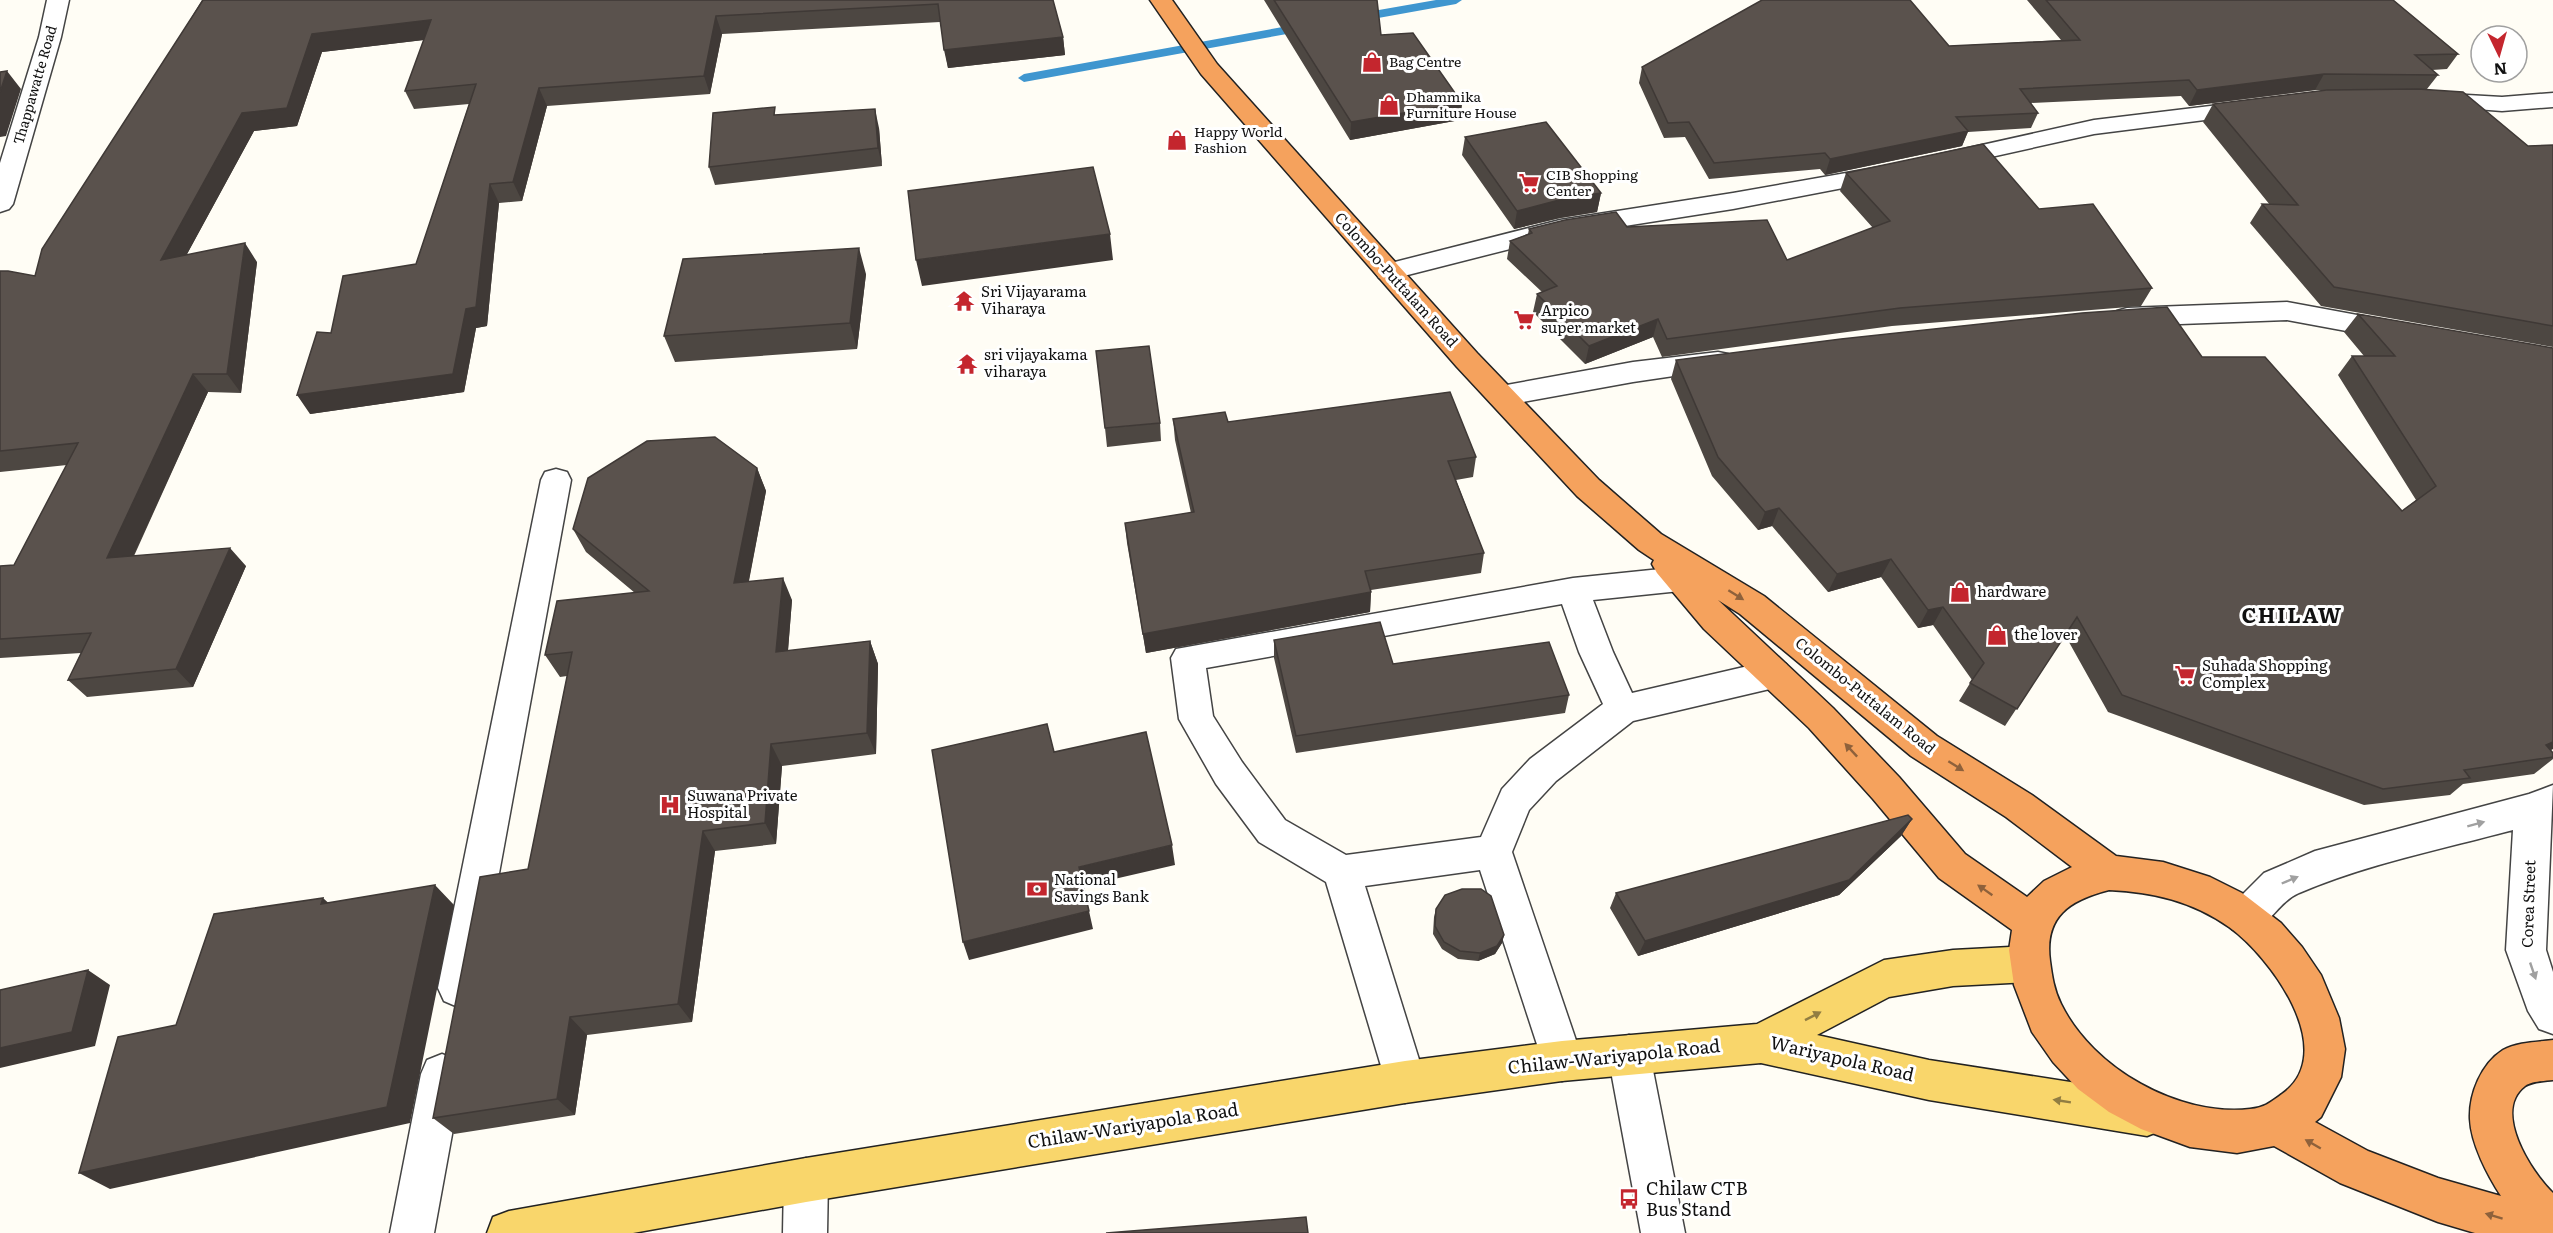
<svg xmlns="http://www.w3.org/2000/svg" width="2553" height="1233" font-family="Literata,serif">
  <style>
    .lines { fill: none; stroke-linecap: round; stroke-linejoin: round }
    .stream { fill: #3f96cf; fill-rule: evenodd }
    .minor-casing { stroke: #444; stroke-width: 3 }
    .major-casing { stroke: #222; stroke-width: 3 }
    .highway-casing { stroke: #222; stroke-width: 3 }
    .minor { fill: #fff; fill-rule: evenodd }
    .major { fill: #f9d66b; fill-rule: evenodd }
    .highway { fill: #f5a25d; fill-rule: evenodd }
    .wall { fill: #4d4742 }
    .shaded-wall { fill: #3f3936 }
    .building { fill: #5a524d; stroke: #3f3936; stroke-width: 1.5 }
    .oneway { fill: #8e613b }
    .oneway2 { fill: #a0a0a0 }
    .oneway3 { fill: #917d42 }
    .labels { text-anchor: middle; stroke-width: 6; stroke-linejoin: round; paint-order: stroke }
    .far-poi-label { font-size: 14px; fill: #111; stroke: #fff; text-anchor: start }
    .far-street-label { font-size: 14px; fill: #111; stroke: #fff }
    .street-label { font-size: 15px; fill: #111; stroke: #fff }
    .poi-label { font-size: 15px; fill: #111; stroke: #fff; text-anchor: start }
    .near-street-label { font-size: 18px; fill: #111; stroke: #fff }
    .near-poi-label { font-size: 18px; fill: #111; stroke: #fff; text-anchor: start }
    .district-label { font-size: 21px; font-weight: bold; letter-spacing: 1.5px; fill: #111; stroke: #fff }
  </style>
  <rect width="100%" height="100%" fill="#fffdf5"/>
  <g class="lines">
    <!-- stream -->
    <path class="stream" d="M 1436,0 L 1462,0 L 1456,4 L 1356,22 L 1350,18 L 1356,14 Z
      M 1305,23 L 1309,24 L 1309,30 L 1024,82 L 1018,78 L 1024,74 Z"/>
    <!-- minor casing -->
    <g class="minor-casing">
      <path id="minor" d="M 47,0 L 69,0 L 61,37 L 13,204 L 9,209 L 0,212 L 0,163 L 39,37 Z
        M 2432,93 L 2502,97 L 2553,93 L 2553,107 L 2502,111 L 2424,105 L 2420,100 L 2424,95 Z
        M 2252,101 L 2260,103 L 2264,108 L 2260,113 L 2094,134 L 1946,167 L 1937,165 L 1934,160 L 1937,155 L 2094,120 Z
        M 1886,166 L 1895,168 L 1898,173 L 1895,178 L 1733,209 L 1561,236 L 1388,280 L 1379,278 L 1375,272 L 1379,266 L 1560,220 L 1733,193 Z
        M 2287,302 L 2395,322 L 2405,325 L 2409,331 L 2405,337 L 2395,340 L 2287,320 L 2127,326 L 2117,323 L 2113,317 L 2117,311 L 2127,308 Z
        M 1718,352 L 1728,354 L 1732,361 L 1728,368 L 1633,382 L 1501,406 L 1491,403 L 1487,396 L 1491,389 L 1501,386 L 1633,362 Z
        M 556,469 L 567,472 L 571,480 L 478,988 L 472,1001 L 458,1007 L 444,1001 L 438,988 L 541,480 L 545,472 Z
        M 1680,567 L 1691,570 L 1696,579 L 1691,588 L 1680,591 L 1593,600 L 1613,652 L 1632,693 L 1774,660 L 1786,664 L 1791,674 L 1786,684 L 1774,688 L 1633,721 L 1556,781 L 1529,810 L 1512,852 L 1583,1061 L 1577,1075 L 1562,1081 L 1547,1075 L 1480,870 L 1365,886 L 1426,1082 L 1420,1096 L 1405,1103 L 1390,1096 L 1326,882 L 1259,842 L 1216,784 L 1179,719 L 1171,658 L 1176,649 L 1573,578 ZM 1562,604 L 1579,652 L 1603,704 L 1530,759 L 1502,789 L 1481,837 L 1346,855 L 1285,820 L 1242,762 L 1213,716 L 1206,668 Z
        M 2553,785 L 2546,950 L 2553,972 L 2553,1034 L 2539,1029 L 2528,1011 L 2506,950 L 2513,830 C 2442,849 2367,864 2299,893 C 2277,903 2271,925 2246,935 L 2232,929 L 2227,917 L 2232,905 L 2264,873 L 2315,851 L 2529,794 Z
        M 1629,1035 L 1644,1041 L 1650,1055 L 1685,1233 L 1641,1233 L 1608,1055 L 1614,1041 Z
        M 442,1054 L 457,1060 L 463,1074 L 434,1233 L 390,1233 L 421,1074 L 427,1060 Z
        M 806,1158 L 821,1165 L 828,1180 L 827,1233 L 783,1233 L 784,1180 L 791,1165 Z"/>
    </g>
    <!-- major casing -->
    <g class="major-casing">
      <path id="major" d="M 2029,946 L 2043,951 L 2049,964 L 2043,977 L 2029,982 L 1953,986 L 1889,997 L 1817,1035 L 1929,1060 L 2147,1094 L 2162,1100 L 2168,1115 L 2162,1130 L 2147,1136 L 1929,1100 L 1761,1063 L 1562,1081 L 1405,1103 L 806,1202 L 633,1233 L 487,1233 L 493,1217 L 509,1211 L 806,1158 L 1405,1061 L 1562,1041 L 1757,1024 L 1884,960 L 1953,950 Z"/>
    </g>
    <!-- highway casing -->
    <g class="highway-casing">
      <path id="highway" d="M 1150,0 L 1172,0 L 1217,64 L 1477,353 L 1599,480 L 1661,534 L 1764,596 L 1937,736 L 2032,795 L 2116,856 L 2163,862 L 2210,877 L 2242,893 L 2281,923 L 2302,947 L 2321,975 L 2339,1018 L 2345,1049 L 2341,1077 L 2321,1117 L 2315,1122 L 2368,1151 L 2438,1178 L 2501,1196 C 2488,1176 2471,1144 2470,1119 C 2469,1094 2481,1064 2503,1050 C 2517,1042 2537,1042 2553,1040 L 2553,1080 C 2545,1081 2532,1081 2525,1086 C 2492,1111 2531,1172 2553,1193 L 2553,1233 L 2475,1233 L 2438,1222 L 2340,1183 L 2274,1146 L 2237,1153 L 2190,1147 L 2141,1129 L 2109,1112 L 2078,1089 L 2053,1062 L 2032,1032 L 2014,985 L 2009,950 L 2012,930 L 1939,878 L 1873,799 L 1809,728 L 1704,629 L 1657,573 L 1652,564 L 1654,560 L 1639,550 L 1577,496 L 1457,367 L 1201,74 ZM 1718,600 L 1740,614 L 1911,756 L 2006,817 L 2072,867 L 2044,881 L 2027,897 L 1965,854 L 1899,777 L 1833,708 ZM 2109,890 C 2153,892 2192,901 2229,927 C 2270,956 2341,1052 2282,1094 C 2271,1102 2264,1108 2250,1109 C 2179,1117 2093,1069 2061,1004 C 2054,990 2052,976 2050,961 C 2044,916 2070,900 2109,890 Z"/>
    </g>
    <!-- minor -->
    <use href="#minor" class="minor"/>
    <!-- major -->
    <use href="#major" class="major"/>
    <!-- highway -->
    <use href="#highway" class="highway"/>
  </g>
  <!-- wall -->
  <path class="wall" d="M 202,0 L 1053,0 L 1063,37 L 1065,55 L 948,68 L 940,22 L 722,34 L 710,94 L 547,106 L 522,201 L 499,203 L 487,326 L 476,328 L 464,392 L 310,414 L 331,333 L 416,264 L 469,104 L 414,109 L 405,91 L 424,40 L 322,52 L 297,126 L 254,131 L 187,254 L 257,262 L 241,393 L 208,392 L 134,556 L 246,566 L 193,687 L 87,697 L 68,680 L 81,653 L 0,658 L 0,566 L 14,565 L 67,465 L 0,472 L 0,271 L 35,276 Z
    M 1264,0 L 1377,0 L 1381,35 L 1462,103 L 1460,120 L 1350,140 Z
    M 2027,0 L 2393,0 L 2458,54 L 2447,69 L 2432,70 L 2438,75 L 2427,89 L 2528,146 L 2553,145 L 2553,347 L 2321,306 L 2250,223 L 2262,204 L 2270,205 L 2203,122 L 2213,104 L 2337,90 L 2315,90 L 2189,106 L 2181,96 L 2031,103 L 2038,113 L 2031,128 L 1968,132 L 1962,146 L 1825,175 L 1820,169 L 1709,179 L 1685,137 L 1664,138 L 1639,83 L 1642,67 L 1949,46 L 2061,40 Z
    M 777,115 L 879,128 L 882,166 L 715,185 L 709,167 Z
    M 1465,137 L 1601,193 L 1597,212 L 1560,218 L 1514,229 L 1462,155 Z
    M 1846,173 L 2039,209 L 2152,288 L 2141,306 L 1892,326 L 1662,357 L 1653,337 L 1585,364 L 1533,312 L 1537,294 L 1542,292 L 1507,259 L 1510,241 L 1528,234 L 1529,229 L 1627,227 L 1787,260 L 1873,228 L 1840,191 Z
    M 866,274 L 857,349 L 675,362 L 664,336 Z
    M 2358,314 L 2553,348 L 2553,749 L 2550,750 L 2553,753 L 2553,759 L 2534,774 L 2463,784 L 2450,795 L 2364,805 L 2108,712 L 2065,635 L 2005,726 L 1959,701 L 1972,680 L 1933,625 L 1918,628 L 1881,577 L 1828,592 L 1772,526 L 1758,530 L 1712,476 L 1671,379 L 1676,360 L 2202,357 L 2402,511 L 2416,500 L 2338,375 L 2352,356 L 2364,356 L 2344,332 Z
    M 1173,419 L 1228,422 L 1476,457 L 1473,477 L 1456,480 L 1484,553 L 1481,573 L 1371,590 L 1370,612 L 1146,653 L 1127,543 L 1125,523 L 1191,513 L 1175,440 Z
    M 1160,423 L 1161,441 L 1107,447 L 1105,428 Z
    M 757,468 L 766,491 L 749,581 L 792,600 L 788,651 L 870,641 L 878,664 L 876,754 L 782,766 L 776,844 L 715,851 L 692,1022 L 587,1035 L 575,1115 L 454,1134 L 433,1118 L 528,869 L 567,676 L 560,677 L 545,655 L 635,593 L 586,552 L 573,529 Z
    M 1274,640 L 1393,664 L 1569,695 L 1565,713 L 1296,753 L 1274,658 Z
    M 1912,819 L 1901,836 L 1839,895 L 1638,956 L 1610,908 L 1616,893 Z
    M 1436,909 L 1504,935 L 1502,943 L 1495,954 L 1478,961 L 1458,959 L 1442,949 L 1433,934 L 1434,917 Z"/>
  <!-- shaded-wall -->
  <path class="shaded-wall" d="M 716,16 L 722,34 L 710,94 L 704,76 Z
    M 431,20 L 440,38 L 322,52 L 297,126 L 254,131 L 174,278 L 161,260 L 242,113 L 312,34 Z
    M 1063,37 L 1065,55 L 948,68 L 944,50 Z
    M 7,71 L 21,89 L 6,136 L 0,137 L 0,92 Z
    M 2324,74 L 2315,90 L 2189,106 L 2197,90 Z
    M 539,88 L 547,106 L 522,201 L 513,182 Z
    M 1462,103 L 1460,120 L 1350,140 L 1351,122 Z
    M 875,109 L 879,128 L 882,166 L 878,148 Z
    M 1968,131 L 1962,146 L 1825,175 L 1830,159 Z
    M 490,184 L 499,203 L 487,326 L 476,328 L 464,392 L 310,414 L 297,395 Z
    M 1601,193 L 1597,212 L 1560,218 L 1514,229 L 1517,211 L 1563,199 Z
    M 1110,234 L 1113,260 L 922,286 L 916,260 Z
    M 245,243 L 257,262 L 241,393 L 227,374 Z
    M 859,248 L 866,274 L 857,349 L 850,323 Z
    M 1658,319 L 1653,337 L 1585,364 L 1589,346 Z
    M 193,374 L 208,392 L 124,576 L 107,558 Z
    M 757,468 L 766,491 L 744,605 L 734,583 Z
    M 1779,508 L 1772,526 L 1758,530 L 1765,512 Z
    M 230,548 L 246,566 L 193,687 L 176,669 Z
    M 1891,559 L 1881,577 L 1828,592 L 1837,574 Z
    M 783,578 L 792,600 L 786,674 L 776,652 Z
    M 1371,592 L 1370,612 L 1146,653 L 1143,634 Z
    M 1943,607 L 1933,625 L 1918,628 L 1928,610 Z
    M 870,641 L 878,664 L 876,754 L 867,733 Z
    M 2553,742 L 2553,749 L 2525,762 L 2546,745 Z
    M 771,744 L 782,766 L 776,844 L 765,823 Z
    M 1912,819 L 1901,836 L 1839,895 L 1638,956 L 1645,941 Z
    M 703,831 L 715,851 L 692,1022 L 678,1004 Z
    M 1172,845 L 1175,865 L 1084,886 L 1079,867 Z
    M 435,885 L 454,905 L 410,1123 L 110,1189 L 79,1173 Z
    M 323,898 L 345,918 L 321,904 Z
    M 1089,911 L 1093,929 L 969,960 L 963,942 Z
    M 1504,935 L 1502,943 L 1495,954 L 1478,961 L 1480,953 Z
    M 88,970 L 110,985 L 95,1046 L 0,1068 L 0,1048 Z
    M 570,1017 L 587,1035 L 575,1115 L 557,1099 Z"/>
  <!-- building -->
  <path class="building" d="M 203,0 L 1053,0 L 1063,37 L 944,50 L 938,4 L 716,16 L 704,76 L 539,88 L 513,182 L 490,184 L 476,307 L 466,309 L 453,374 L 297,395 L 317,332 L 331,333 L 343,276 L 416,264 L 476,84 L 405,91 L 431,20 L 312,34 L 287,108 L 242,113 L 161,260 L 245,243 L 227,374 L 193,374 L 107,558 L 230,548 L 176,669 L 68,680 L 91,633 L 0,639 L 0,566 L 14,565 L 78,443 L 0,451 L 0,271 L 8,271 L 35,276 L 42,249 Z
    M 1274,0 L 1377,0 L 1381,35 L 1413,33 L 1462,103 L 1351,122 Z
    M 1762,0 L 1910,0 L 1949,46 L 2080,40 L 2046,0 L 2393,0 L 2458,54 L 2415,55 L 2438,75 L 2324,74 L 2197,90 L 2189,80 L 2020,89 L 2038,113 L 1956,117 L 1968,131 L 1830,159 L 1825,153 L 1714,163 L 1689,122 L 1668,123 L 1642,67 Z
    M 7,71 L 0,92 L 0,72 Z
    M 2418,89 L 2463,92 L 2528,146 L 2553,145 L 2553,326 L 2334,287 L 2262,204 L 2298,205 L 2213,104 L 2327,90 Z
    M 775,107 L 774,115 L 875,109 L 878,148 L 709,167 L 713,113 Z
    M 1546,122 L 1601,193 L 1563,199 L 1517,211 L 1465,137 Z
    M 1983,144 L 2039,209 L 2093,204 L 2152,288 L 1900,308 L 1667,339 L 1658,319 L 1589,346 L 1537,294 L 1557,286 L 1510,241 L 1532,233 L 1529,229 L 1565,220 L 1616,212 L 1627,227 L 1767,220 L 1787,260 L 1890,221 L 1846,173 Z
    M 1093,167 L 1110,234 L 916,260 L 908,191 Z
    M 859,248 L 850,323 L 664,336 L 683,259 Z
    M 2167,307 L 2202,357 L 2265,357 L 2402,511 L 2436,486 L 2352,356 L 2395,356 L 2358,314 L 2553,348 L 2553,742 L 2546,745 L 2553,753 L 2553,757 L 2464,770 L 2470,778 L 2383,789 L 2122,695 L 2077,617 L 2017,709 L 1970,683 L 1984,663 L 1943,607 L 1928,610 L 1891,559 L 1837,574 L 1779,508 L 1765,512 L 1718,457 L 1676,360 L 1841,339 L 2082,313 Z
    M 1149,346 L 1160,423 L 1105,428 L 1096,351 Z
    M 1450,392 L 1476,457 L 1448,461 L 1484,553 L 1365,571 L 1371,592 L 1143,634 L 1125,523 L 1194,512 L 1173,419 L 1225,412 L 1228,422 Z
    M 715,437 L 757,468 L 734,583 L 783,578 L 776,652 L 870,641 L 867,733 L 771,744 L 765,823 L 703,831 L 678,1004 L 570,1017 L 557,1099 L 433,1118 L 480,877 L 528,869 L 572,652 L 545,655 L 557,601 L 649,591 L 573,529 L 588,478 L 647,441 Z
    M 1380,622 L 1393,664 L 1549,642 L 1569,695 L 1296,736 L 1274,640 Z
    M 1047,724 L 1054,752 L 1146,732 L 1172,845 L 1079,867 L 1089,911 L 963,942 L 932,750 Z
    M 1908,815 L 1912,819 L 1849,880 L 1645,941 L 1616,893 Z
    M 435,885 L 387,1107 L 79,1173 L 118,1037 L 176,1025 L 214,914 L 323,898 L 321,904 Z
    M 1462,889 L 1481,889 L 1491,896 L 1504,935 L 1497,946 L 1480,953 L 1460,951 L 1444,942 L 1435,926 L 1436,909 L 1445,895 Z
    M 88,970 L 72,1032 L 0,1048 L 0,990 Z
    M 1306,1217 L 1308,1233 L 1106,1233 Z"/>
  <!-- one-way arrows -->
  <defs><path id="oneway-solid" d="M-6-.8H1V-3.2L6.5 0L1 3.2V.8H-6Z" transform="scale(1.5)"/></defs>
  <g class="oneway">
    <use href="#oneway-solid" transform="translate(1736 595) rotate(32)"/>
    <use href="#oneway-solid" transform="translate(1851 750) rotate(-133)"/>
    <use href="#oneway-solid" transform="translate(1956 766) rotate(32)"/>
    <use href="#oneway-solid" transform="translate(1985 890) rotate(-145)"/>
    <use href="#oneway-solid" transform="translate(2313 1144) rotate(-150)"/>
    <use href="#oneway-solid" transform="translate(2494 1216) rotate(-163)"/>
  </g>
  <g class="oneway2">
    <use href="#oneway-solid" transform="translate(2476 824) rotate(-15)"/>
    <use href="#oneway-solid" transform="translate(2290 880) rotate(-23)"/>
    <use href="#oneway-solid" transform="translate(2533 971) rotate(71)"/>
  </g>
  <g class="oneway3">
    <use href="#oneway-solid" transform="translate(1813 1016) rotate(-27)"/>
    <use href="#oneway-solid" transform="translate(2062 1101) rotate(-171)"/>
  </g>
  <!-- icons -->
  <defs>
    <g id="shop-bare" transform="scale(1.62)"><path d="M-5-2.5h2.3a2.7 3.5 0 0 1 5.4 0H5L5.5 6h-11ZM-1.5-2.5h3a1.5 2.3 0 0 0-3 0Z" fill="#c4262e" stroke="#fff" stroke-width="2.5" paint-order="stroke"/></g>
    <g id="supermarket-bare" transform="scale(1.62)"><path d="M-6-5.5h2.5l.6 2H6L4.5 2H-2.5L-4.4-4H-6ZM-1.5 3.2a1.3 1.3 0 1 0 .1 0ZM3 3.2a1.3 1.3 0 1 0 .1 0Z" fill="#c4262e" stroke="#fff" stroke-width="2.5" paint-order="stroke"/></g>
    <g id="temple-bare" transform="scale(1.62)"><path d="M0-6L5-2H3V0L6.5 2.5H4V6H1.5V3h-3V6H-4V2.5H-6.5L-3 0V-2H-5Z" fill="#c4262e" stroke="#fff" stroke-width="2.5" paint-order="stroke"/></g>
    <g id="hospital-bare" transform="scale(1.62)"><path d="M-5-5h3v3.5h4V-5h3V5h-3V1.5h-4V5h-3Z" fill="#c4262e" stroke="#fff" stroke-width="2.5" paint-order="stroke"/></g>
    <g id="bank-bare" transform="scale(1.62)"><path d="M-6-4H6V4H-6ZM0-2.3a2.3 2.3 0 1 0 0 4.6a2.3 2.3 0 1 0 0-4.6Z" fill="#c4262e" stroke="#fff" stroke-width="2.5" paint-order="stroke"/></g>
    <g id="bus-bare" transform="scale(1.62)"><path d="M-5-6H5V4H4V6H2V4H-2V6H-4V4H-5ZM-3.5-4V0h7V-4ZM-3.5 1.2v1.5H-2V1.2ZM2 1.2v1.5H3.5V1.2Z" fill="#c4262e" stroke="#fff" stroke-width="2.5" paint-order="stroke"/></g>
  </defs>
  <g fill-rule="evenodd">
    <use href="#shop-bare" x="1372" y="62"/>
    <use href="#shop-bare" x="1389" y="105"/>
    <use href="#shop-bare" x="1177" y="140"/>
    <use href="#supermarket-bare" x="1529" y="183"/>
    <use href="#temple-bare" x="964" y="301"/>
    <use href="#supermarket-bare" x="1524" y="320"/>
    <use href="#temple-bare" x="967" y="364"/>
    <use href="#shop-bare" x="1960" y="592"/>
    <use href="#shop-bare" x="1997" y="635"/>
    <use href="#supermarket-bare" x="2185" y="675"/>
    <use href="#hospital-bare" x="670" y="805"/>
    <use href="#bank-bare" x="1037" y="889"/>
    <use href="#bus-bare" x="1629" y="1199"/>
  </g>
  <g class="labels">
    <!-- far-poi labels -->
    <g class="far-poi-label">
      <text x="1389" y="67">Bag Centre</text>
      <text x="1406" y="102">Dhammika<tspan x="1406" dy="16">Furniture House</tspan></text>
      <text x="1194" y="137">Happy World<tspan x="1194" dy="16">Fashion</tspan></text>
      <text x="1546" y="180">CIB Shopping<tspan x="1546" dy="16">Center</tspan></text>
    </g>
    <!-- far-street labels -->
    <g class="far-street-label">
      <text transform="translate(35 85) rotate(-74)" y="5">Thappawatte Road</text>
    </g>
    <!-- street labels -->
    <g class="street-label">
      <text transform="translate(1396 280) rotate(48)" y="5">Colombo-Puttalam Road</text>
      <text transform="translate(1865 696) rotate(39)" y="5">Colombo-Puttalam Road</text>
      <text transform="translate(2529 904) rotate(-88)" y="5">Corea Street</text>
    </g>
    <!-- poi labels -->
    <g class="poi-label">
      <text x="981" y="297">Sri Vijayarama<tspan x="981" dy="17">Viharaya</tspan></text>
      <text x="1541" y="316">Arpico<tspan x="1541" dy="17">super market</tspan></text>
      <text x="984" y="360">sri vijayakama<tspan x="984" dy="17">viharaya</tspan></text>
      <text x="1977" y="597">hardware</text>
      <text x="2014" y="640">the lover</text>
      <text x="2202" y="671">Suhada Shopping<tspan x="2202" dy="17">Complex</tspan></text>
      <text x="687" y="801">Suwana Private<tspan x="687" dy="17">Hospital</tspan></text>
      <text x="1054" y="885">National<tspan x="1054" dy="17">Savings Bank</tspan></text>
    </g>
    <!-- near-street labels -->
    <g class="near-street-label">
      <text transform="translate(1614 1057) rotate(-6)" y="6">Chilaw-Wariyapola Road</text>
      <text transform="translate(1842 1059) rotate(13)" y="6">Wariyapola Road</text>
      <text transform="translate(1133 1126) rotate(-9)" y="6">Chilaw-Wariyapola Road</text>
    </g>
    <!-- near-poi labels -->
    <g class="near-poi-label">
      <text x="1646" y="1195">Chilaw CTB<tspan x="1646" dy="21">Bus Stand</tspan></text>
    </g>
    <!-- district labels -->
    <g class="district-label">
      <text x="2292" y="623">CHILAW</text>
    </g>
  </g>
  <!-- north arrow -->
  <g transform="translate(2499 54) rotate(175)"><circle r="28" fill="#ffffff" stroke="#a0a0a0" stroke-width="1.5"/>
  <path d="M0-4.5L10 22L0 15L-10 22Z" fill="#c4262e"/>
  <text y="-9" font-size="16" font-weight="bold" text-anchor="middle" fill="#111111">N</text>
  </g>
</svg>
